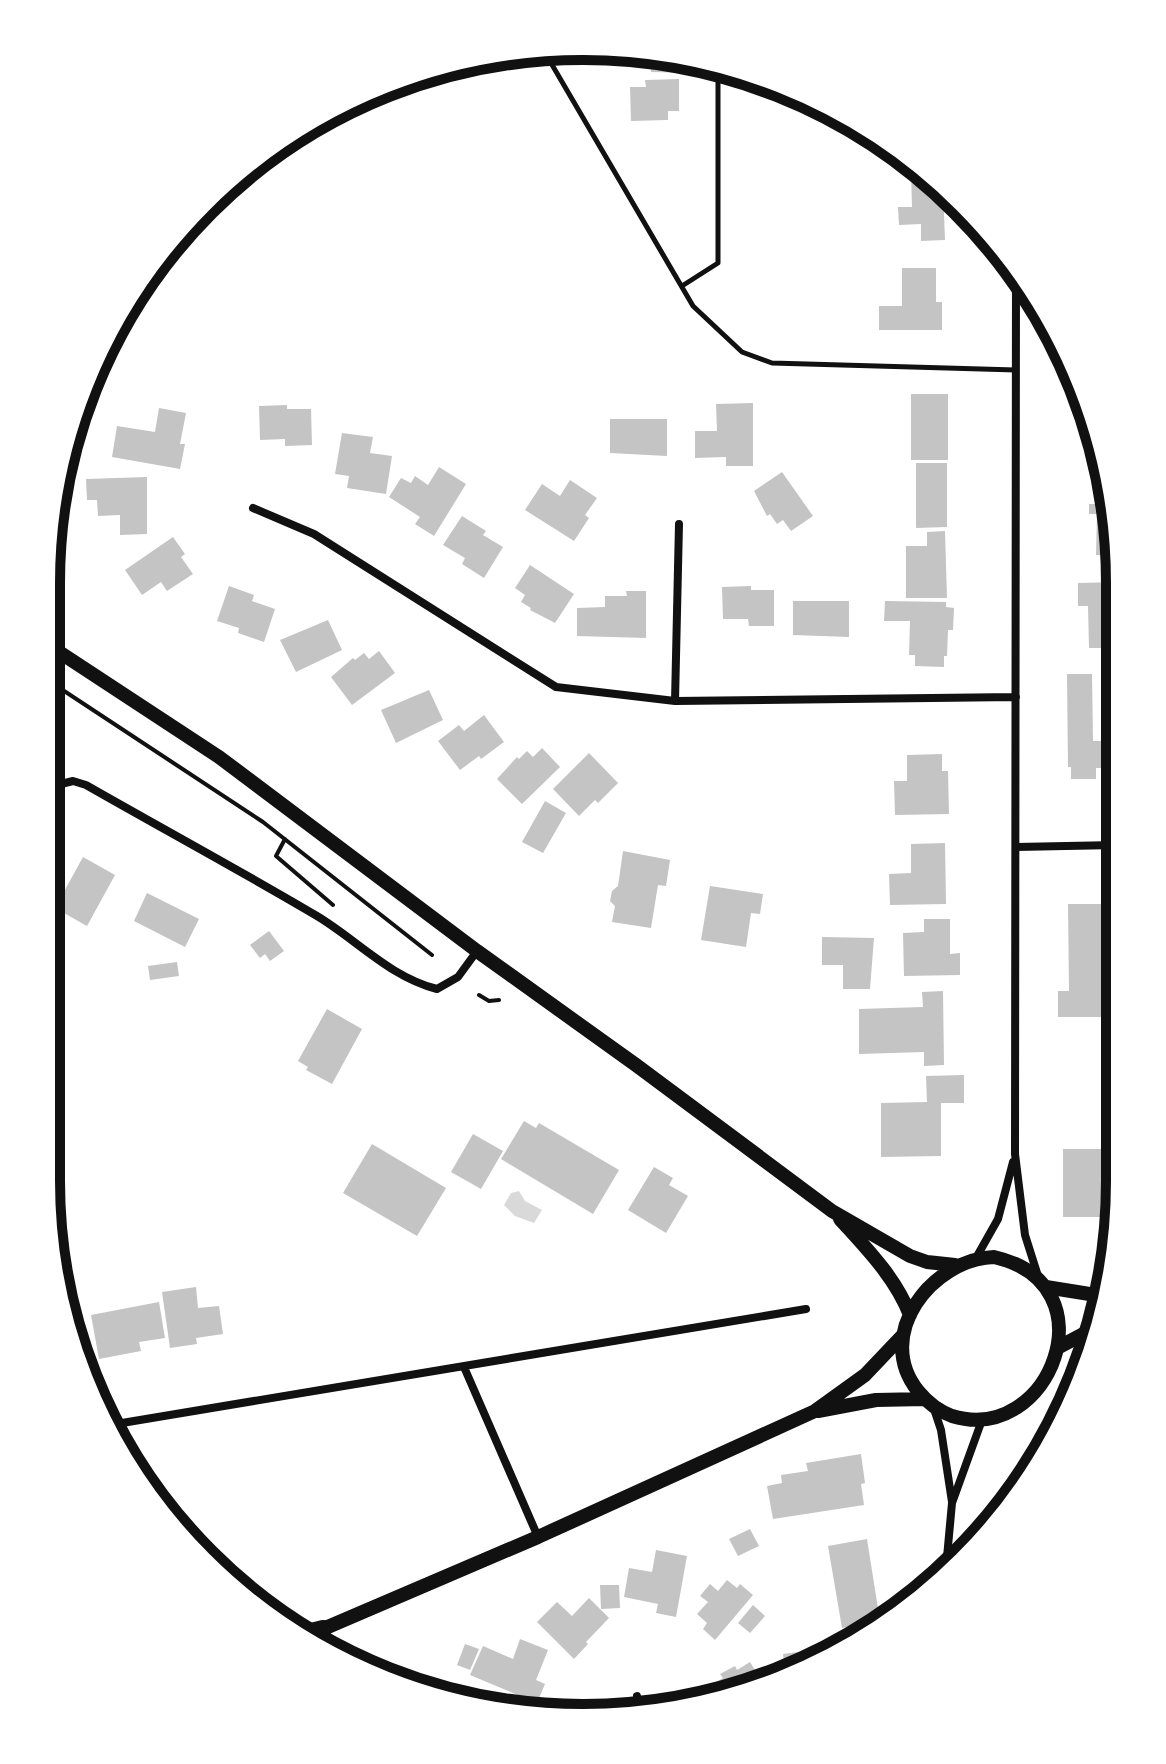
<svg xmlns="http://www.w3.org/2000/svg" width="1166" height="1764" font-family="Figtree,sans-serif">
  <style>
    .water { fill: #d9d9d9 }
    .building { fill: #c4c4c4 }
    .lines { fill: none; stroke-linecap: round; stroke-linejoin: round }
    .path { stroke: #111; stroke-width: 4 }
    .service { stroke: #111; stroke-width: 5 }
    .minor { stroke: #111; stroke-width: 8 }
    .secondary { stroke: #111; stroke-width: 14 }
    .motorway { stroke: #111; stroke-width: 18 }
    .rim { fill: none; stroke: #111; stroke-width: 10 }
  </style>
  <rect width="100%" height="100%" fill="#fff"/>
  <!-- water -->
  <path class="water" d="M 519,1191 L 525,1201 L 542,1210 L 534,1223 L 515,1216 L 504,1205 L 511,1193 Z"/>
  <!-- building -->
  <path class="building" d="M 638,50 L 654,51 L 695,60 L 695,73 L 651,72 L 650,59 L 638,59 Z
    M 679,79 L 679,111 L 668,111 L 668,120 L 631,121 L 630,87 L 646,87 L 645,80 Z
    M 892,147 L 916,165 L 892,165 Z
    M 918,167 L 943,186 L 945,240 L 921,241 L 921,224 L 899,225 L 898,207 L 912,207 L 911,171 L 919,171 Z
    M 902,268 L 936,268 L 936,302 L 942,302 L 942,330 L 879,330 L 879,306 L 902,306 Z
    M 911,394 L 948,394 L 948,460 L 911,460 Z
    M 753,403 L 753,466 L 726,466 L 726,457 L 695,458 L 695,431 L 717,431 L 716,404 Z
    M 287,405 L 287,409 L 311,409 L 312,445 L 285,446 L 285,439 L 260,440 L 259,406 Z
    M 159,408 L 186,413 L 180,444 L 185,444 L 180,469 L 112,457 L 117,426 L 155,432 Z
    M 610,419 L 667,419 L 667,456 L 610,453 Z
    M 342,433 L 373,437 L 370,453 L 392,456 L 386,494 L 347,488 L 349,476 L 335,474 Z
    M 916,463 L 947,463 L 947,527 L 916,528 Z
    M 439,467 L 466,484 L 434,536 L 415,524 L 420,517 L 389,497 L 401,478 L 411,483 L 415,476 L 428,485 Z
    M 782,472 L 813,516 L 791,531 L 783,520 L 777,524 L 770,514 L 767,516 L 754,491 Z
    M 147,477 L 147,534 L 120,535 L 120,515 L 98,516 L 97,500 L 87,500 L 86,479 Z
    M 570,480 L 597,498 L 585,515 L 589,518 L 574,541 L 525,510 L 542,484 L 560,496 Z
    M 1089,504 L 1101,504 L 1100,511 L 1113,511 L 1119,556 L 1096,555 L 1097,514 L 1089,514 Z
    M 462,516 L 486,531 L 483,535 L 503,547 L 484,578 L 462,564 L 465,558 L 443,545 Z
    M 945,531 L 947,598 L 906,598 L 906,546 L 927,546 L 927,532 Z
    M 173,537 L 185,554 L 181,557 L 193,574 L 167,591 L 161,582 L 142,595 L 125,570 Z
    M 530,565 L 574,594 L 555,623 L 530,610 L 531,608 L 521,602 L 525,595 L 515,588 Z
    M 1119,582 L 1118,648 L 1089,648 L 1088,606 L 1078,606 L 1078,583 Z
    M 229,586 L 254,595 L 252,601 L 275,609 L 264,642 L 238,633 L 239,628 L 217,621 Z
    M 751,586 L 751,590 L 774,590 L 774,626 L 749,626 L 748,619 L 723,619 L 722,587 Z
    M 626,591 L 646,591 L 646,638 L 577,636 L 577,608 L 605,607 L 605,596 L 627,596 Z
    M 793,601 L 849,601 L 849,637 L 793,635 Z
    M 885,601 L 946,602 L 946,607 L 954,608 L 953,630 L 948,630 L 947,656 L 944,656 L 944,667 L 915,666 L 915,655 L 909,655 L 910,621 L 884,621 Z
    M 328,620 L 342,650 L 296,672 L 280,640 Z
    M 379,651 L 395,673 L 352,705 L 331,677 L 353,658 L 355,660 L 364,653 L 369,659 Z
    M 1067,674 L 1092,674 L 1093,741 L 1118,741 L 1118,768 L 1096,768 L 1096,779 L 1071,779 L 1071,767 L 1068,767 Z
    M 429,690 L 443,720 L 396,743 L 381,710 Z
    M 484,715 L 504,742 L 481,759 L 479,756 L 460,770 L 438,741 L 459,725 L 464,731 Z
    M 542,748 L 560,767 L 522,804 L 497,779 L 517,757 L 519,759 L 527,751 L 533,757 Z
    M 589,753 L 618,783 L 598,803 L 595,800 L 579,816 L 553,789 Z
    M 942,754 L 942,771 L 948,771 L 949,814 L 895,815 L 894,781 L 907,781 L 907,755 Z
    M 545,801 L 566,813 L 543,853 L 522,842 Z
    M 945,843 L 946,904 L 890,905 L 889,874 L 911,873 L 911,844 Z
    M 623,851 L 670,860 L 666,886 L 658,885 L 651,928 L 612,922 L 615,906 L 610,901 L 612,891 L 618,886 Z
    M 83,857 L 115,875 L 87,926 L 55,908 Z
    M 710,886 L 763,894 L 760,914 L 751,913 L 746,947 L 701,940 Z
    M 147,893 L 199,919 L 185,947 L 134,921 Z
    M 1068,904 L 1105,904 L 1105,1017 L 1058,1017 L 1058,991 L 1069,991 Z
    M 924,919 L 950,919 L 950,954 L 960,953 L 960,975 L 904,976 L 903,933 L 924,932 Z
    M 269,931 L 284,951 L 270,961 L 265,954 L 260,958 L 250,945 Z
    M 822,937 L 874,938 L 870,989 L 843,989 L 843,965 L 822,965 Z
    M 177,962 L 179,976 L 150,980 L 148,966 Z
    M 943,991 L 944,1065 L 924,1066 L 924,1052 L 859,1054 L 859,1009 L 923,1007 L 922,992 Z
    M 327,1009 L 362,1029 L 332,1084 L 306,1070 L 308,1067 L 298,1061 Z
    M 964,1075 L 964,1103 L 941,1103 L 941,1156 L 881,1157 L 881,1103 L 927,1102 L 926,1076 Z
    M 524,1121 L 536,1128 L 539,1123 L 619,1170 L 593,1214 L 501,1159 Z
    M 473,1134 L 503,1151 L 481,1189 L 451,1172 Z
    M 372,1144 L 446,1188 L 417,1236 L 343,1193 Z
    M 1063,1149 L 1104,1149 L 1104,1217 L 1063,1217 Z
    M 654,1167 L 673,1178 L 669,1185 L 688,1196 L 666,1233 L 628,1210 Z
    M 196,1287 L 198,1308 L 219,1306 L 223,1334 L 196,1338 L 197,1344 L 170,1348 L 162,1292 Z
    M 159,1302 L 165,1338 L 139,1342 L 141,1351 L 99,1359 L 91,1315 Z
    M 861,1454 L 865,1483 L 861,1484 L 864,1505 L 773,1519 L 767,1486 L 782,1483 L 781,1475 L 808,1471 L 806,1463 Z
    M 750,1529 L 759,1546 L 738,1556 L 729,1539 Z
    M 989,1532 L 986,1535 L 975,1545 L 974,1534 Z
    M 867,1539 L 880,1621 L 842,1628 L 828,1546 Z
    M 656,1550 L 687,1556 L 676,1617 L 656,1613 L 658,1604 L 624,1597 L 629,1568 L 652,1572 Z
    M 727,1580 L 737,1588 L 740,1584 L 753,1595 L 715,1640 L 703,1629 L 707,1623 L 697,1614 L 708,1602 L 700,1596 L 710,1584 L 718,1591 Z
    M 600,1585 L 619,1585 L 620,1608 L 601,1609 Z
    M 589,1598 L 609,1618 L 586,1642 L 588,1644 L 574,1659 L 537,1622 L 557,1602 L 572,1616 Z
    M 753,1605 L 765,1616 L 750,1633 L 738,1623 Z
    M 520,1639 L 548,1650 L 536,1680 L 545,1684 L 537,1703 L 470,1675 L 483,1646 L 513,1659 Z
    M 465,1644 L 479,1649 L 470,1670 L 457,1665 Z
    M 813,1650 L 814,1660 L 785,1671 L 783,1654 Z
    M 750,1662 L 761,1680 L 696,1705 L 691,1697 L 723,1678 L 720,1674 L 735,1666 L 737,1670 Z"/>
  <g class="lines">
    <!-- path -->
    <path class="path" d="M 49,681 L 263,822 L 432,955
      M 49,753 L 61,767
      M 285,839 L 276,856 L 333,905
      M 479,995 L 489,1001 L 499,1000"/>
    <!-- service -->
    <path class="service" d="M 551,47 L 551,63 L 693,306 L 742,352 L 772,363 L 1016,370
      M 682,286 L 718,263 L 718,66"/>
    <!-- minor -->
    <path class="minor" d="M 1016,267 L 1015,1154 L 1025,1235 L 1038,1276
      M 253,508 L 314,534 L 556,687 L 675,701 L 1016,697
      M 675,701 L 679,524
      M 49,787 L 73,781 L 86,785 C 163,829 241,871 317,916 C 357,940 390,977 437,989 L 458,977 L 477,951
      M 1016,847 L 1117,845
      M 47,1032 L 61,1029
      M 976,1258 L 998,1219 L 1013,1162
      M 464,1367 L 538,1537
      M 933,1406 L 941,1430 L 952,1502
      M 110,1425 L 806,1309
      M 946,1568 L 952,1503 L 982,1420
      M 637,1696 L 641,1711"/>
    <!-- secondary -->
    <path class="secondary" d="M 50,646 L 219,757 L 477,951 L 636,1065 L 832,1211 L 910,1256 L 927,1262 L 955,1265
      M 840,1219 C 867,1249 895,1277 910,1315
      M 994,1257 C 1113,1284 1050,1446 952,1416 C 938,1411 927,1402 918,1391 C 873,1335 932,1259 994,1257 Z
      M 1046,1287 L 1102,1296
      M 1059,1347 L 1091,1330
      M 818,1411 L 876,1400 L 925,1399
      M 323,1629 L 538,1537 L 815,1411 L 865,1375 L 903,1335"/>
    <!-- motorway -->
    <path class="motorway" d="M 303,1634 L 323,1629"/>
  </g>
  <!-- crop -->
  <path d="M0 0H1166V1764H0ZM583 60H583A523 523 0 0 1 1106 583V1181A523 523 0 0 1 583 1704H583A523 523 0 0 1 60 1181V583A523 523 0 0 1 583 60Z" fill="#fff" fill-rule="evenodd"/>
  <path class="rim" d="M583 60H583A523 523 0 0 1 1106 583V1181A523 523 0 0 1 583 1704H583A523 523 0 0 1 60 1181V583A523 523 0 0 1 583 60Z"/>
</svg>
